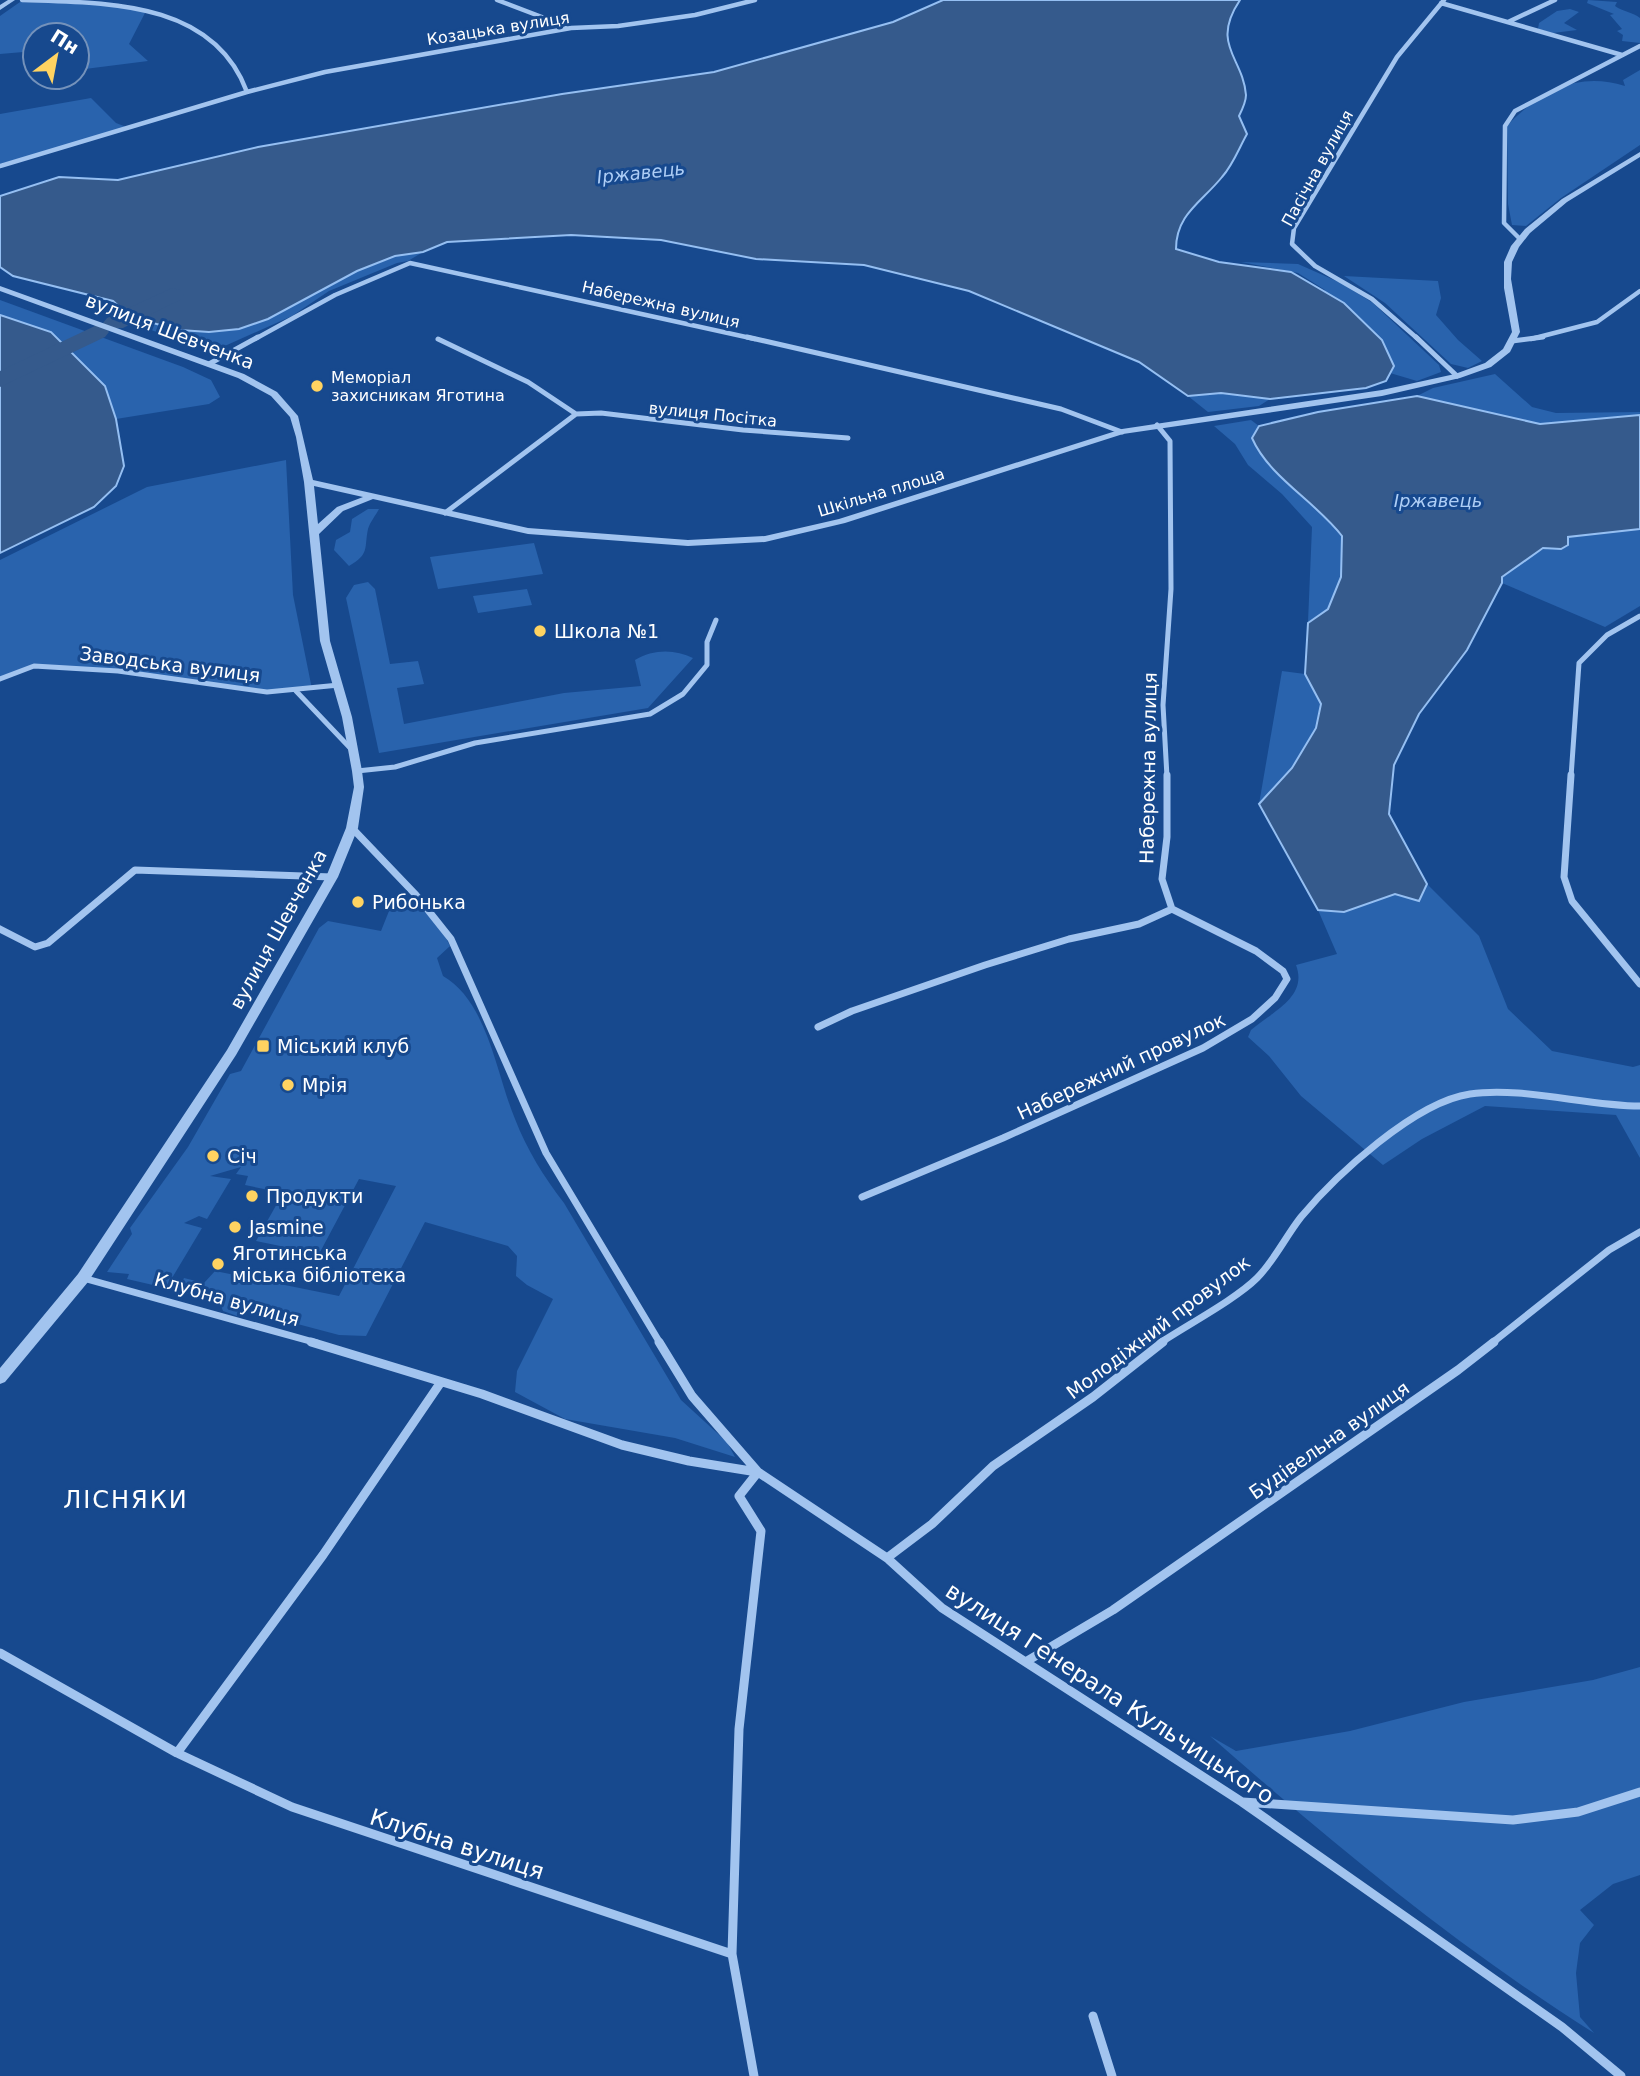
<svg xmlns="http://www.w3.org/2000/svg" width="1640" height="2076" font-family="'DejaVu Sans',sans-serif">
  <style>
    .green { fill: #2963ad }
    .water { fill: #355a8c; stroke: #95bff2; stroke-width: 2 }
    .lines { fill: none; stroke-linecap: round; stroke-linejoin: round }
    .river { fill: #355a8c; fill-rule: evenodd }
    .minor-far3 { stroke: #a2c4ef; stroke-width: 4.5 }
    .minor-far2 { stroke: #a2c4ef; stroke-width: 5 }
    .minor-far1 { stroke: #a2c4ef; stroke-width: 7 }
    .minor { stroke: #a2c4ef; stroke-width: 9 }
    .tertiary { fill: #a2c4ef; fill-rule: evenodd }
    .poi-dot { fill: #ffd361; stroke: #17498e; stroke-width: 2.5 }
    .labels { text-anchor: middle; stroke-width: 6; stroke-linejoin: round; paint-order: stroke }
    .far-street-label { font-size: 16px; fill: #fff; stroke: #17498e }
    .far-poi-label { font-size: 16px; fill: #fff; stroke: #17498e; text-anchor: start }
    .far-water-label { font-size: 18px; font-style: italic; fill: #aecef6; stroke: #17498e }
    .street-label { font-size: 19px; fill: #fff; stroke: #17498e }
    .poi-label { font-size: 19px; fill: #fff; stroke: #17498e; text-anchor: start }
    .near-street-label { font-size: 23px; fill: #fff; stroke: #17498e }
    .near-neighbourhood-label { font-size: 24px; letter-spacing: 2px; fill: #fff; stroke: #17498e }
  </style>
  <rect width="100%" height="100%" fill="#17498e"/>
  <!-- green -->
  <path class="green" d="M 1588,0 L 1617,2 L 1615,6 C 1623,12 1633,12 1640,18 L 1640,43 L 1622,41 L 1623,35 L 1617,31 L 1622,29 L 1610,15 L 1614,14 L 1587,3 Z
    M 20,2 C 48,3 125,0 146,11 L 129,44 L 148,61 L 77,70 L 77,35 L 35,35 L 35,51 L 0,54 L 0,16 Z
    M 1570,9 L 1579,12 L 1564,23 L 1577,30 L 1553,33 L 1538,29 L 1539,23 L 1557,11 Z
    M 1640,70 L 1640,145 L 1561,198 L 1526,226 L 1512,225 L 1508,204 L 1507,126 C 1540,91 1578,71 1625,86 L 1623,80 Z
    M 91,98 L 116,123 L 129,128 L 0,164 L 0,114 Z
    M 409,252 L 423,252 L 408,261 L 397,263 L 329,291 L 292,316 L 218,349 L 205,350 L 127,321 L 135,317 L 145,321 L 268,319 L 357,271 Z
    M 1241,262 L 1298,264 L 1341,283 L 1373,303 L 1439,365 L 1441,372 L 1417,381 L 1390,373 L 1394,365 L 1344,303 L 1323,292 L 1325,290 L 1298,273 Z
    M 1344,276 L 1438,281 L 1441,298 L 1436,315 L 1458,340 L 1482,361 L 1468,368 L 1451,364 L 1385,303 Z
    M 0,300 L 183,367 L 211,380 L 220,397 L 209,404 L 116,419 L 105,386 L 51,332 L 0,315 Z
    M 1495,374 L 1532,407 L 1556,413 L 1640,412 L 1640,415 L 1540,424 L 1417,396 L 1433,388 Z
    M 1221,393 L 1270,399 L 1259,406 L 1208,412 L 1188,396 Z
    M 1251,420 L 1259,426 L 1252,438 L 1277,474 L 1322,511 L 1343,536 L 1341,577 L 1328,610 L 1308,622 L 1312,527 L 1282,494 L 1248,465 L 1235,444 L 1214,426 Z
    M 286,460 L 293,595 L 312,689 L 267,692 L 118,671 L 34,666 L 0,679 L 0,560 L 147,487 Z
    M 368,509 L 379,509 C 376,515 370,522 368,529 C 364,548 370,554 349,566 L 334,550 L 336,540 L 350,532 L 352,519 Z
    M 1640,529 L 1640,606 L 1605,627 L 1502,583 L 1502,577 C 1521,565 1536,544 1561,549 L 1568,537 Z
    M 534,543 L 543,574 L 438,589 L 430,557 Z
    M 368,582 L 375,589 L 390,664 L 418,661 L 424,684 L 397,688 L 404,724 L 564,693 L 641,686 L 635,660 C 653,649 675,649 693,658 L 648,708 L 379,753 L 346,598 L 354,585 Z
    M 527,589 L 532,605 L 478,613 L 473,596 Z
    M 1282,671 L 1305,674 C 1310,683 1318,694 1320,703 C 1327,735 1278,783 1259,804 Z
    M 1427,884 L 1479,936 L 1508,1009 L 1552,1051 L 1633,1067 L 1640,1065 L 1640,1158 L 1616,1115 L 1485,1106 L 1422,1139 L 1383,1165 L 1301,1096 L 1269,1056 L 1248,1037 L 1251,1030 C 1273,1011 1308,997 1296,965 L 1337,954 L 1318,910 L 1344,912 L 1395,894 L 1419,901 Z
    M 401,904 C 426,906 440,924 450,946 L 437,958 L 443,976 C 488,1002 496,1074 515,1119 C 527,1150 544,1177 564,1203 L 681,1400 L 727,1442 L 735,1457 L 675,1438 L 565,1419 L 515,1392 L 517,1371 L 553,1299 L 527,1285 L 516,1276 L 517,1256 L 508,1246 L 425,1222 L 366,1336 L 339,1335 L 248,1311 L 237,1316 L 223,1311 L 220,1303 L 178,1291 L 184,1278 L 204,1283 L 215,1271 L 339,1296 L 396,1186 L 359,1179 L 319,1254 L 256,1241 L 283,1193 L 245,1185 L 248,1176 L 236,1174 L 241,1167 L 210,1176 L 231,1179 L 207,1219 L 199,1216 L 184,1223 L 202,1228 L 166,1288 L 127,1279 L 129,1274 L 107,1272 L 132,1234 L 130,1228 L 188,1147 L 230,1074 L 241,1071 L 319,928 L 328,921 L 381,931 L 389,911 Z
    M 1640,1667 L 1640,1875 L 1613,1884 L 1580,1910 L 1594,1925 L 1580,1943 L 1576,1973 L 1580,2017 L 1594,2033 C 1457,1947 1331,1842 1210,1736 L 1236,1751 L 1350,1731 L 1464,1702 L 1593,1680 Z"/>
  <!-- water -->
  <path class="water" d="M 943,0 L 1240,0 C 1210,45 1243,57 1246,95 C 1246,102 1242,110 1239,116 L 1247,134 C 1239,148 1233,165 1222,177 C 1202,202 1176,214 1176,249 L 1219,262 L 1291,272 L 1344,303 L 1382,340 L 1394,366 L 1386,381 L 1366,388 L 1270,399 L 1221,393 L 1188,396 L 1139,362 L 969,291 L 864,265 L 756,259 L 661,240 L 571,235 L 447,242 L 423,252 L 395,256 L 357,271 L 268,319 L 239,329 L 209,332 L 180,330 L 145,321 L 128,315 L 113,301 L 13,276 L 0,267 L 0,196 L 59,177 L 118,180 L 258,147 L 562,94 L 714,72 L 893,22 Z
    M 0,315 L 51,332 L 105,386 L 116,419 L 124,466 L 116,486 L 94,507 L 0,553 Z
    M 1417,396 L 1540,424 L 1640,415 L 1640,529 L 1568,537 L 1568,545 L 1561,549 L 1543,548 L 1502,577 L 1502,583 L 1467,650 L 1419,714 L 1394,765 L 1389,814 L 1427,884 L 1419,901 L 1395,894 L 1344,912 L 1318,910 L 1259,804 L 1292,768 L 1316,728 L 1321,704 L 1305,674 L 1308,623 L 1328,609 L 1341,577 L 1342,536 C 1315,501 1269,477 1252,438 L 1259,426 L 1318,412 Z"/>
  <g class="lines">
    <!-- river -->
    <path class="river" d="M 172,288 L 180,290 L 184,295 L 180,300 L 123,328 L 107,328 L 103,323 L 107,318 Z
      M 97,325 L 105,327 L 109,332 L 105,337 L 0,387 L 0,371 Z"/>
    <!-- minor-far3 -->
    <path class="minor-far3" d="M 22,0 C 106,3 213,0 247,92
      M 497,0 L 568,27
      M 1441,3 L 1622,55
      M 1508,22 L 1555,0
      M 0,166 L 247,92 L 325,72 L 571,28 L 618,26 L 695,15 L 755,0
      M 1520,239 L 1504,223 L 1505,126 L 1515,111 L 1640,46
      M 255,339 L 335,295 L 410,263 L 755,339
      M 1418,339 L 1372,299 L 1315,266 L 1292,244 L 1294,228 L 1397,57 L 1444,0
      M 1531,339 L 1597,322 L 1640,291"/>
    <!-- minor-far2 -->
    <path class="minor-far2" d="M 747,337 L 1061,409 L 1122,432
      M 1416,337 L 1457,376
      M 438,339 L 528,382 L 576,414
      M 1512,341 L 1543,337
      M 209,364 L 258,337
      M 1157,425 L 1170,441 L 1171,589 L 1163,705 L 1167,777
      M 445,513 L 576,414 L 601,413 L 743,430 L 848,438
      M 0,679 L 34,666 L 118,671 L 267,692 L 339,685
      M 296,691 L 353,751
      M 357,771 L 395,767 L 475,743 L 650,714 L 683,694 L 707,665 L 707,642 L 716,620
      M 1571,777 L 1579,663 L 1607,635 L 1640,616"/>
    <!-- minor-far1 -->
    <path class="minor-far1" d="M 1167,775 L 1167,837 L 1162,879 L 1172,909
      M 1571,775 L 1564,877 L 1572,901 L 1640,984
      M 352,828 L 416,895 L 451,939 L 546,1153 L 660,1343
      M 0,929 L 35,947 L 48,943 L 135,870 L 332,877
      M 818,1027 L 852,1011 L 985,965 L 1069,939 L 1139,924 L 1172,909
      M 862,1197 L 1003,1138 L 1203,1048 L 1252,1019 L 1275,998 L 1287,979 L 1283,971 L 1256,951 L 1172,909
      M 83,1278 L 317,1343
      M 1160,1343 C 1187,1325 1236,1299 1257,1278 C 1274,1261 1286,1236 1301,1217 C 1336,1175 1415,1102 1470,1094 C 1521,1086 1587,1106 1640,1106
      M 1492,1343 L 1609,1250 L 1640,1232"/>
    <!-- minor -->
    <path class="minor" d="M 311,1342 L 482,1394 L 622,1445 L 689,1461 L 757,1472
      M 659,1342 L 692,1396 L 758,1472 L 887,1558 L 942,1608 L 1242,1802 L 1562,2027 L 1621,2076
      M 887,1558 L 932,1524 L 993,1466 L 1093,1397 L 1163,1342
      M 0,1653 L 177,1753 L 292,1807 L 732,1954
      M 1027,1661 L 1113,1610 L 1458,1370 L 1494,1342
      M 177,1753 L 323,1555 L 441,1382
      M 1243,1802 L 1513,1820 L 1578,1812 L 1640,1792
      M 1093,2016 L 1112,2076
      M 754,2076 L 732,1954 L 739,1729 L 761,1531 L 739,1496 L 758,1472"/>
    <!-- tertiary -->
    <path class="tertiary" d="M 8,0 L 15,0 L 0,10 L 0,5 Z
      M 1640,152 L 1640,157 L 1567,202 L 1530,233 L 1519,247 L 1512,262 L 1511,279 L 1520,332 L 1510,352 L 1491,367 L 1460,378 L 1382,396 L 1123,434 L 845,523 L 765,542 L 688,546 L 528,534 L 373,499 L 343,511 L 319,534 L 330,641 L 352,717 L 362,771 L 364,787 L 358,828 L 338,877 L 236,1055 L 88,1282 L 5,1382 L 0,1384 L 0,1368 L 78,1274 L 227,1050 L 326,877 L 346,828 L 354,787 L 352,771 L 342,717 L 320,641 L 304,482 L 296,437 L 290,417 L 271,396 L 238,378 L 0,291 L 0,286 L 244,374 L 277,392 L 298,416 L 313,480 L 528,528 L 688,540 L 765,536 L 839,519 L 1122,429 L 1382,390 L 1455,374 L 1485,363 L 1503,349 L 1512,332 L 1504,288 L 1504,262 L 1511,246 L 1525,229 L 1562,199 ZM 314,486 L 363,497 L 337,507 L 318,524 Z"/>
  </g>
  <!-- markers -->
  <g class="poi-dot">
    <circle cx="317" cy="386" r="7"/>
    <circle cx="540" cy="631" r="7"/>
    <circle cx="358" cy="902" r="7"/>
    <rect x="256" y="1039" width="14" height="14" rx="3.5"/>
    <circle cx="288" cy="1085" r="7"/>
    <circle cx="213" cy="1156" r="7"/>
    <circle cx="252" cy="1196" r="7"/>
    <circle cx="235" cy="1227" r="7"/>
    <circle cx="218" cy="1264" r="7"/>
  </g>
  <g class="labels">
    <!-- far-street labels -->
    <g class="far-street-label">
      <text transform="translate(498 28) rotate(-9)" y="6">Козацька вулиця</text>
      <text transform="translate(1317 168) rotate(-61)" y="6">Пасічна вулиця</text>
      <text transform="translate(661 304) rotate(13)" y="6">Набережна вулиця</text>
      <text transform="translate(713 414) rotate(6)" y="6">вулиця Посітка</text>
      <text transform="translate(881 492) rotate(-17)" y="6">Шкільна площа</text>
    </g>
    <!-- far-poi labels -->
    <g class="far-poi-label">
      <text x="331" y="383">Меморіал<tspan x="331" dy="18">захисникам Яготина</tspan></text>
    </g>
    <!-- far-water labels -->
    <g class="far-water-label">
      <text transform="translate(641 173) rotate(-6)" y="6">Іржавець</text>
      <text x="1438" y="507">Іржавець</text>
    </g>
    <!-- street labels -->
    <g class="street-label">
      <text transform="translate(170 331) rotate(21)" y="7">вулиця Шевченка</text>
      <text transform="translate(170 664) rotate(7)" y="7">Заводська вулиця</text>
      <text transform="translate(1148 768) rotate(-89)" y="7">Набережна вулиця</text>
      <text transform="translate(278 929) rotate(-61)" y="7">вулиця Шевченка</text>
      <text transform="translate(1121 1066) rotate(-25)" y="7">Набережний провулок</text>
      <text transform="translate(227 1299) rotate(16)" y="7">Клубна вулиця</text>
      <text transform="translate(1158 1327) rotate(-37)" y="7">Молодіжний провулок</text>
      <text transform="translate(1329 1440) rotate(-35)" y="7">Будівельна вулиця</text>
    </g>
    <!-- poi labels -->
    <g class="poi-label">
      <text x="554" y="638">Школа №1</text>
      <text x="372" y="909">Рибонька</text>
      <text x="277" y="1053">Міський клуб</text>
      <text x="302" y="1092">Мрія</text>
      <text x="227" y="1163">Січ</text>
      <text x="266" y="1203">Продукти</text>
      <text x="249" y="1234">Jasmine</text>
      <text x="232" y="1260">Яготинська<tspan x="232" dy="22">міська бібліотека</tspan></text>
    </g>
    <!-- near-street labels -->
    <g class="near-street-label">
      <text transform="translate(1110 1693) rotate(33)" y="8">вулиця Генерала Кульчицького</text>
      <text transform="translate(457 1844) rotate(18)" y="8">Клубна вулиця</text>
    </g>
    <!-- near-neighbourhood labels -->
    <g class="near-neighbourhood-label">
      <text x="126" y="1508">ЛІСНЯКИ</text>
    </g>
  </g>
  <!-- north arrow -->
  <g transform="translate(56 56) rotate(32)"><circle r="33" fill="#17498e" stroke="#7492bb" stroke-width="2"/>
  <path d="M0-5L12 26L0 18L-12 26Z" fill="#ffd361"/>
  <text y="-10" font-size="19" font-weight="bold" text-anchor="middle" fill="#ffffff">Пн</text>
  </g>
</svg>
